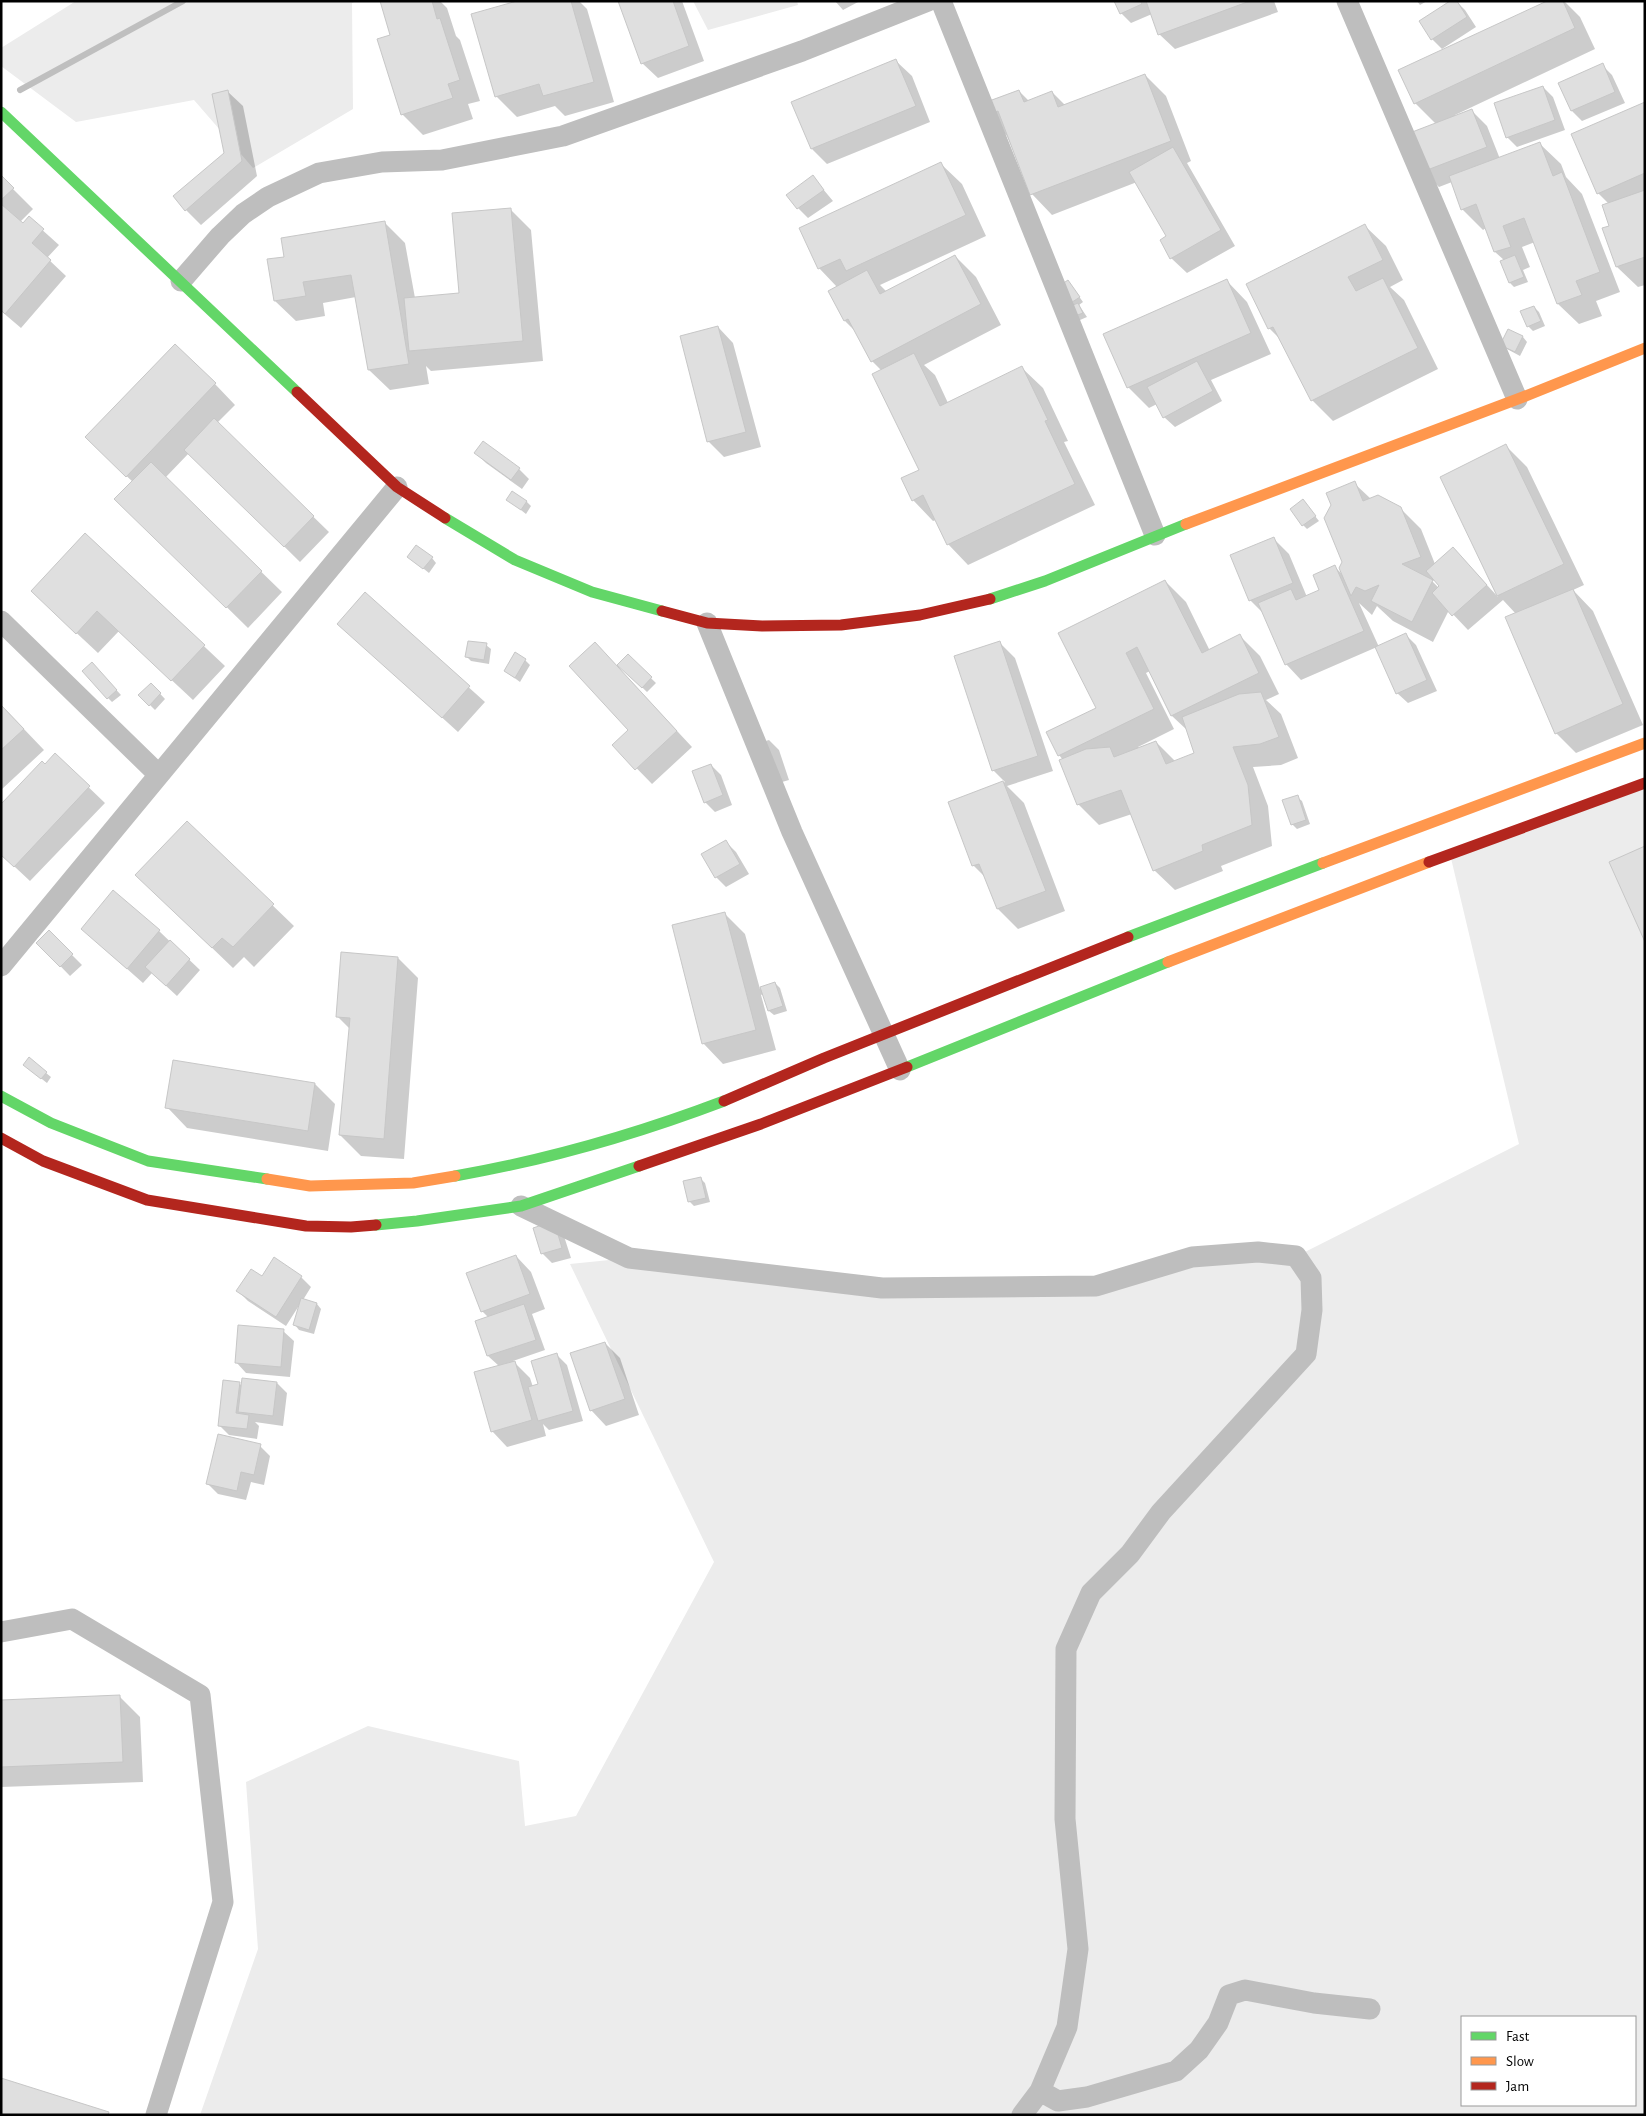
<svg xmlns="http://www.w3.org/2000/svg" width="1646" height="2116" font-family="'Alegreya Sans',sans-serif">
  <style>
    .green { fill: #ececec; fill-rule: evenodd }
    .shadow { fill: #0003; fill-rule: evenodd }
    .lines { fill: none; stroke-linecap: round; stroke-linejoin: round }
    .stream { stroke: #bfbfbf; stroke-width: 6 }
    .building { fill: #dfdfdf; stroke: #c7c7c7 }
    .street { stroke: #bebebe; stroke-width: 21 }
    .fast { stroke: #63d668; stroke-width: 11 }
    .slow { stroke: #ff974d; stroke-width: 11 }
    .jam { stroke: #b3261e; stroke-width: 11 }
  </style>
  <rect width="100%" height="100%" fill="#fff"/>
  <!-- green -->
  <path class="green" d="M 76,1 L 356,1 L 352,3 L 353,109 L 253,168 L 194,100 L 76,122 L 1,66 L 1,48 Z
    M 693,1 L 797,1 L 798,5 L 708,30 Z
    M 1645,784 L 1645,2115 L 200,2115 L 258,1949 L 246,1782 L 368,1726 L 519,1761 L 525,1826 L 576,1816 L 714,1562 L 570,1264 L 629,1258 L 882,1288 L 1096,1286 L 1192,1257 L 1297,1256 L 1519,1144 L 1450,854 ZM 1462,2017 L 1635,2017 L 1635,2105 L 1462,2105 Z"/>
  <!-- shadow -->
  <path class="shadow" d="M 383,1 L 440,1 L 447,8 L 456,36 L 460,40 L 480,101 L 468,104 L 473,119 L 423,135 L 402,114 L 392,36 Z
    M 522,1 L 579,1 L 587,9 L 614,102 L 565,116 L 555,106 L 517,117 L 496,96 Z
    M 619,1 L 682,1 L 704,61 L 658,78 L 642,63 Z
    M 835,1 L 860,1 L 843,10 Z
    M 1116,1 L 1274,1 L 1278,12 L 1175,49 L 1159,34 L 1152,14 L 1131,23 L 1121,13 Z
    M 1417,1 L 1427,1 L 1420,5 Z
    M 1456,1 L 1465,10 L 1476,27 L 1442,49 L 1432,39 Z
    M 1550,1 L 1564,1 L 1580,17 L 1595,49 L 1455,115 L 1455,117 L 1471,110 L 1487,126 L 1500,159 L 1540,144 L 1561,164 L 1566,177 L 1582,194 L 1620,292 L 1596,301 L 1602,316 L 1579,324 L 1558,304 L 1535,242 L 1522,247 L 1530,267 L 1523,270 L 1528,282 L 1514,287 L 1510,283 L 1504,260 L 1495,252 L 1486,228 L 1483,230 L 1462,209 L 1452,182 L 1439,187 L 1423,172 L 1436,124 L 1415,103 Z
    M 896,61 L 912,76 L 930,122 L 827,164 L 812,149 Z
    M 1602,65 L 1612,75 L 1625,103 L 1582,121 L 1572,111 L 1560,83 Z
    M 1145,75 L 1166,96 L 1191,161 L 1187,163 L 1235,246 L 1187,273 L 1171,258 L 1168,237 L 1137,182 L 1052,215 L 1032,194 L 1007,136 L 987,115 L 1019,91 L 1029,101 L 1052,92 L 1065,105 Z
    M 1543,87 L 1553,97 L 1565,130 L 1517,147 L 1507,137 Z
    M 227,91 L 243,106 L 257,176 L 201,225 L 186,210 L 226,153 Z
    M 1645,103 L 1645,285 L 1638,287 L 1617,267 L 1604,229 L 1611,227 L 1609,204 L 1598,193 Z
    M 941,164 L 962,184 L 986,236 L 880,285 L 887,292 L 955,256 L 976,277 L 1001,325 L 924,365 L 935,375 L 948,403 L 1022,368 L 1043,388 L 1068,441 L 1064,442 L 1095,505 L 968,565 L 948,544 L 936,520 L 933,521 L 913,500 L 920,470 L 882,371 L 872,361 L 857,333 L 845,321 L 837,287 L 819,268 Z
    M 1,177 L 33,209 L 20,222 L 24,225 L 29,218 L 59,245 L 47,258 L 66,276 L 21,328 L 1,311 Z
    M 813,177 L 833,201 L 808,218 L 798,208 Z
    M 510,209 L 531,230 L 543,361 L 431,371 L 426,366 L 429,384 L 390,390 L 369,370 L 356,297 L 323,303 L 325,316 L 296,321 L 275,301 L 285,258 L 384,222 L 405,243 L 415,298 L 461,294 Z
    M 1365,226 L 1386,246 L 1403,280 L 1390,287 L 1404,300 L 1438,369 L 1333,421 L 1312,400 L 1282,341 L 1269,328 Z
    M 1068,281 L 1083,302 L 1079,305 L 1087,317 L 1073,323 Z
    M 1227,281 L 1247,302 L 1271,354 L 1211,380 L 1222,401 L 1175,427 L 1164,417 L 1157,404 L 1149,408 L 1128,387 Z
    M 1534,307 L 1539,312 L 1545,326 L 1533,331 L 1528,326 Z
    M 718,327 L 733,343 L 761,447 L 724,457 L 708,441 Z
    M 1508,330 L 1523,337 L 1527,342 L 1520,356 L 1507,349 Z
    M 215,384 L 235,405 L 217,423 L 329,532 L 300,562 L 189,453 L 165,478 L 282,592 L 248,628 L 137,519 L 133,482 L 107,458 Z
    M 1506,446 L 1527,467 L 1584,585 L 1573,590 L 1593,611 L 1643,725 L 1576,753 L 1556,733 L 1516,614 L 1503,600 L 1468,630 L 1449,610 L 1433,642 L 1393,621 L 1379,608 L 1377,606 L 1372,615 L 1359,603 L 1379,647 L 1406,635 L 1416,645 L 1437,691 L 1408,703 L 1397,693 L 1377,647 L 1301,680 L 1286,664 L 1264,614 L 1250,600 L 1274,539 L 1289,554 L 1307,597 L 1321,591 L 1335,567 L 1344,576 L 1343,562 L 1354,483 L 1371,499 L 1400,508 L 1421,529 L 1435,564 L 1453,548 L 1498,597 L 1441,477 ZM 1435,580 L 1443,588 L 1441,590 L 1432,581 Z
    M 476,453 L 519,469 L 529,479 L 522,489 L 486,463 Z
    M 508,500 L 526,501 L 531,506 L 526,514 Z
    M 1303,501 L 1319,521 L 1307,529 L 1303,525 Z
    M 85,534 L 225,666 L 193,700 L 119,631 L 98,653 L 53,611 Z
    M 432,558 L 436,563 L 429,573 L 414,561 Z
    M 1165,581 L 1186,602 L 1210,651 L 1240,636 L 1260,656 L 1279,694 L 1266,700 L 1281,714 L 1298,758 L 1281,765 L 1253,767 L 1268,806 L 1272,846 L 1221,866 L 1223,871 L 1175,890 L 1154,870 L 1132,814 L 1099,825 L 1079,805 L 1061,761 L 1063,760 L 1059,755 L 1097,709 L 1060,633 ZM 1150,671 L 1172,716 L 1188,731 L 1196,754 L 1176,762 L 1156,742 L 1139,749 L 1138,747 L 1174,729 L 1146,673 Z
    M 365,594 L 485,702 L 458,732 L 339,624 Z
    M 1000,643 L 1015,658 L 1053,771 L 1007,786 L 1024,803 L 1065,911 L 1018,929 L 998,909 L 986,878 L 973,865 L 949,803 L 1005,782 L 993,770 Z
    M 486,645 L 491,649 L 489,664 L 471,661 L 467,657 Z
    M 628,656 L 656,683 L 647,692 L 619,665 Z
    M 610,659 L 692,747 L 652,784 L 614,745 L 630,730 Z
    M 525,660 L 530,665 L 520,682 L 505,671 Z
    M 96,668 L 121,695 L 112,702 L 108,698 Z
    M 151,684 L 165,699 L 155,710 L 140,695 Z
    M 1,705 L 44,750 L 1,790 Z
    M 769,740 L 779,750 L 789,780 L 775,784 L 755,744 Z
    M 55,755 L 105,803 L 30,881 L 1,854 L 45,765 Z
    M 711,765 L 721,775 L 732,805 L 715,812 L 705,802 Z
    M 1297,797 L 1302,801 L 1310,824 L 1297,829 L 1292,824 Z
    M 187,823 L 294,926 L 254,967 L 244,957 L 233,968 L 158,896 Z
    M 726,842 L 736,852 L 749,874 L 726,887 L 716,877 Z
    M 725,914 L 745,934 L 760,989 L 775,983 L 780,988 L 787,1011 L 774,1015 L 769,1011 L 763,994 L 761,995 L 776,1050 L 723,1064 L 703,1043 Z
    M 82,929 L 159,931 L 200,970 L 177,996 L 152,973 L 143,983 Z
    M 49,932 L 82,965 L 70,976 L 38,943 Z
    M 398,958 L 418,978 L 404,1159 L 361,1156 L 340,1135 L 350,1029 L 337,1016 Z
    M 29,1059 L 51,1077 L 47,1083 L 29,1069 Z
    M 315,1084 L 335,1104 L 328,1151 L 187,1128 L 167,1107 Z
    M 700,1178 L 705,1183 L 710,1202 L 694,1206 L 689,1201 Z
    M 535,1229 L 563,1233 L 571,1258 L 552,1263 L 542,1253 Z
    M 516,1256 L 531,1272 L 545,1309 L 532,1314 L 545,1350 L 513,1361 L 530,1378 L 533,1387 L 540,1385 L 557,1355 L 567,1365 L 583,1421 L 549,1430 L 543,1424 L 546,1436 L 507,1447 L 492,1431 L 499,1366 L 488,1356 L 488,1317 L 482,1311 Z
    M 274,1259 L 301,1277 L 311,1287 L 303,1300 L 317,1304 L 321,1309 L 314,1334 L 299,1330 L 295,1325 L 300,1304 L 286,1326 L 248,1301 L 238,1291 L 262,1278 Z
    M 283,1331 L 294,1341 L 290,1377 L 246,1373 L 236,1362 Z
    M 605,1343 L 620,1358 L 639,1415 L 606,1426 L 591,1410 Z
    M 239,1383 L 242,1386 L 277,1383 L 287,1393 L 283,1426 L 255,1422 L 259,1426 L 257,1439 L 229,1435 L 219,1425 Z
    M 260,1446 L 270,1456 L 264,1485 L 251,1482 L 246,1500 L 218,1494 L 208,1484 Z
    M 119,1696 L 140,1717 L 143,1782 L 1,1787 L 1,1701 Z"/>
  <g class="lines">
    <!-- stream -->
    <path class="stream" d="M 20,90 L 183,1"/>
  </g>
  <!-- building -->
  <path class="building" d="M 380,1 L 432,1 L 437,19 L 440,18 L 460,80 L 448,84 L 453,98 L 401,115 L 377,39 L 390,35 Z
    M 517,1 L 571,1 L 594,82 L 543,96 L 539,84 L 495,97 L 471,14 Z
    M 618,1 L 673,1 L 689,46 L 641,64 Z
    M 1114,1 L 1140,1 L 1142,4 L 1120,14 Z
    M 1146,1 L 1250,1 L 1158,35 Z
    M 1450,1 L 1457,1 L 1467,17 L 1431,40 L 1419,21 Z
    M 1547,1 L 1563,1 L 1575,28 L 1414,104 L 1398,70 Z
    M 896,59 L 916,106 L 811,149 L 791,102 Z
    M 1603,63 L 1615,92 L 1571,111 L 1558,83 Z
    M 1145,74 L 1171,141 L 1030,195 L 998,111 L 986,116 L 981,104 L 1019,90 L 1024,102 L 1052,91 L 1058,107 Z
    M 1543,86 L 1555,120 L 1506,138 L 1494,103 Z
    M 228,90 L 242,161 L 185,211 L 173,196 L 224,153 L 212,94 Z
    M 1645,102 L 1645,173 L 1597,194 L 1571,134 Z
    M 1472,109 L 1487,147 L 1422,172 L 1407,134 Z
    M 1540,142 L 1553,176 L 1562,172 L 1600,272 L 1576,281 L 1582,295 L 1557,304 L 1524,218 L 1503,226 L 1511,247 L 1494,252 L 1476,204 L 1461,210 L 1449,176 Z
    M 1173,147 L 1221,230 L 1170,259 L 1160,240 L 1166,236 L 1129,172 Z
    M 941,162 L 966,215 L 846,271 L 840,259 L 818,269 L 799,228 Z
    M 1,175 L 14,188 L 1,200 Z
    M 813,175 L 824,190 L 797,209 L 786,195 Z
    M 1645,190 L 1645,257 L 1616,267 L 1602,228 L 1609,226 L 1602,205 Z
    M 1,204 L 23,223 L 29,216 L 44,229 L 32,243 L 51,260 L 5,314 L 1,310 Z
    M 511,208 L 523,341 L 409,351 L 404,298 L 459,293 L 452,213 Z
    M 385,221 L 409,364 L 368,370 L 351,275 L 303,282 L 306,296 L 274,301 L 267,259 L 284,257 L 281,238 Z
    M 1365,224 L 1383,260 L 1348,277 L 1356,291 L 1383,278 L 1418,348 L 1311,401 L 1273,327 L 1268,329 L 1246,284 Z
    M 955,255 L 981,304 L 871,362 L 848,319 L 844,321 L 828,291 L 867,270 L 880,294 Z
    M 1515,255 L 1524,277 L 1509,283 L 1500,261 Z
    M 1227,279 L 1251,333 L 1127,388 L 1103,334 Z
    M 1068,280 L 1080,297 L 1063,308 L 1052,291 Z
    M 1078,303 L 1083,313 L 1067,319 L 1063,309 Z
    M 1534,306 L 1541,321 L 1527,327 L 1520,311 Z
    M 718,326 L 746,432 L 707,442 L 680,336 Z
    M 1508,329 L 1523,336 L 1515,352 L 1500,345 Z
    M 175,344 L 216,383 L 126,477 L 85,437 Z
    M 914,353 L 940,406 L 1022,366 L 1048,420 L 1045,421 L 1075,484 L 947,545 L 923,495 L 912,501 L 901,478 L 919,470 L 872,374 Z
    M 1197,361 L 1213,391 L 1163,418 L 1147,387 Z
    M 214,418 L 314,516 L 284,547 L 184,450 Z
    M 483,441 L 520,468 L 511,480 L 474,453 Z
    M 1506,444 L 1564,564 L 1497,596 L 1440,477 Z
    M 151,462 L 262,571 L 226,608 L 114,499 Z
    M 1355,481 L 1363,501 L 1378,495 L 1401,507 L 1421,557 L 1402,564 L 1433,580 L 1412,622 L 1371,601 L 1379,585 L 1365,591 L 1356,587 L 1351,596 L 1339,568 L 1342,562 L 1324,518 L 1331,505 L 1326,493 Z
    M 512,491 L 527,501 L 521,510 L 506,500 Z
    M 1303,499 L 1316,516 L 1302,526 L 1290,509 Z
    M 85,533 L 205,645 L 171,681 L 97,611 L 76,634 L 31,591 Z
    M 1274,537 L 1293,583 L 1249,601 L 1230,555 Z
    M 416,545 L 433,557 L 423,569 L 407,557 Z
    M 1453,547 L 1487,585 L 1452,616 L 1432,593 L 1439,586 L 1426,571 Z
    M 1335,565 L 1364,631 L 1285,665 L 1258,603 L 1291,589 L 1296,600 L 1319,590 L 1313,575 Z
    M 1165,580 L 1202,653 L 1240,634 L 1259,673 L 1171,716 L 1137,647 L 1126,653 L 1154,709 L 1058,756 L 1046,732 L 1096,708 L 1058,633 Z
    M 1573,589 L 1623,704 L 1555,734 L 1505,617 Z
    M 365,592 L 470,686 L 442,718 L 337,624 Z
    M 1406,633 L 1427,680 L 1396,694 L 1375,647 Z
    M 468,641 L 487,643 L 484,660 L 465,657 Z
    M 1000,641 L 1038,756 L 992,771 L 954,656 Z
    M 595,642 L 677,731 L 635,770 L 612,745 L 628,730 L 569,666 Z
    M 515,652 L 526,659 L 515,678 L 504,671 Z
    M 628,654 L 652,677 L 642,688 L 617,665 Z
    M 92,662 L 117,690 L 107,699 L 82,671 Z
    M 151,683 L 161,693 L 149,706 L 138,695 Z
    M 1261,692 L 1279,737 L 1260,744 L 1233,747 L 1248,785 L 1252,825 L 1202,845 L 1203,851 L 1153,871 L 1121,790 L 1077,805 L 1059,760 L 1086,749 L 1110,747 L 1114,757 L 1156,741 L 1166,764 L 1194,753 L 1182,717 L 1239,694 Z
    M 1,705 L 24,729 L 1,750 Z
    M 55,753 L 90,786 L 14,867 L 1,855 L 1,804 L 42,761 L 45,764 Z
    M 711,764 L 723,795 L 704,803 L 692,771 Z
    M 1003,781 L 1046,891 L 997,909 L 979,864 L 972,866 L 948,802 Z
    M 1298,795 L 1306,820 L 1291,825 L 1282,800 Z
    M 187,821 L 274,904 L 233,947 L 222,938 L 212,948 L 135,875 Z
    M 726,840 L 740,864 L 715,878 L 701,854 Z
    M 1645,846 L 1645,942 L 1609,862 Z
    M 113,890 L 160,930 L 127,969 L 81,929 Z
    M 725,912 L 756,1030 L 702,1044 L 672,925 Z
    M 49,930 L 73,954 L 60,967 L 36,943 Z
    M 170,940 L 190,959 L 166,986 L 145,967 Z
    M 341,952 L 398,957 L 384,1139 L 339,1135 L 350,1018 L 336,1017 Z
    M 775,982 L 783,1006 L 768,1011 L 760,987 Z
    M 29,1057 L 47,1072 L 41,1079 L 23,1065 Z
    M 173,1060 L 315,1083 L 308,1131 L 165,1108 Z
    M 701,1177 L 706,1198 L 688,1202 L 683,1181 Z
    M 554,1221 L 562,1248 L 541,1254 L 533,1228 Z
    M 516,1255 L 530,1294 L 481,1312 L 466,1273 Z
    M 274,1257 L 302,1276 L 276,1317 L 236,1291 L 251,1269 L 262,1276 Z
    M 301,1298 L 317,1303 L 309,1330 L 293,1325 Z
    M 524,1304 L 536,1340 L 487,1356 L 475,1321 Z
    M 238,1325 L 284,1329 L 281,1367 L 235,1363 Z
    M 605,1342 L 625,1399 L 590,1411 L 570,1353 Z
    M 557,1353 L 573,1411 L 538,1421 L 528,1387 L 538,1384 L 531,1361 Z
    M 515,1361 L 532,1420 L 491,1432 L 474,1372 Z
    M 242,1378 L 277,1382 L 273,1416 L 238,1412 Z
    M 223,1380 L 240,1382 L 236,1413 L 249,1415 L 247,1429 L 218,1426 Z
    M 218,1434 L 261,1444 L 254,1475 L 241,1472 L 237,1491 L 206,1484 Z
    M 120,1695 L 123,1762 L 1,1767 L 1,1700 Z
    M 1,2078 L 109,2112 L 108,2115 L 1,2115 Z"/>
  <g class="lines">
    <!-- street -->
    <path class="street" d="M 941,1 L 1155,535
      M 1347,1 L 1517,399
      M 181,281 L 220,236 L 243,214 L 268,197 L 319,173 L 382,162 L 442,160 L 563,136 L 802,51 L 928,1
      M 1,621 L 158,774
      M 707,623 L 792,832 L 900,1070
      M 1,966 L 397,487
      M 521,1206 L 629,1258 L 882,1288 L 1096,1286 L 1192,1257 L 1258,1252 L 1296,1256 L 1311,1278 L 1312,1310 L 1306,1354 L 1161,1512 L 1130,1554 L 1091,1593 L 1066,1649 L 1065,1819 L 1078,1949 L 1067,2027 L 1040,2091 L 1022,2115
      M 1,1632 L 72,1619 L 200,1695 L 223,1902 L 156,2115
      M 1040,2091 L 1058,2101 L 1087,2097 L 1176,2071 L 1199,2050 L 1218,2023 L 1229,1995 L 1245,1990 L 1314,2003 L 1370,2009"/>
    <!-- fast -->
    <path class="fast" d="M 1,112 L 297,392
      M 445,518 L 515,560 L 592,592 L 662,611
      M 990,599 L 1045,581 L 1186,524
      M 1128,937 L 1323,863
      M 907,1067 L 1168,962
      M 1,1096 L 51,1123 L 148,1161 L 267,1179
      M 455,1176 C 547,1160 637,1134 724,1101
      M 376,1225 L 417,1221 L 521,1206 L 639,1166"/>
    <!-- slow -->
    <path class="slow" d="M 1186,524 L 1523,397 L 1645,348
      M 1323,863 L 1645,743
      M 1168,962 L 1429,862
      M 267,1179 L 310,1186 L 413,1183 L 455,1176"/>
    <!-- jam -->
    <path class="jam" d="M 297,392 L 397,487 L 445,518
      M 662,611 L 707,623 L 762,626 L 841,625 L 920,615 L 990,599
      M 1429,862 L 1645,783
      M 724,1101 L 824,1058 L 1128,937
      M 1,1138 L 43,1161 L 147,1200 L 306,1226 L 351,1227 L 376,1225
      M 639,1166 L 761,1124 L 907,1067"/>
  </g>
  <!-- border -->
  <rect width="1646" height="2116" fill="none" stroke="#000000" stroke-width="5"/>
  <!-- legend -->
  <rect x="1461" y="2016" width="175" height="90" fill="#ffffff" stroke="#999999"/>
  <rect x="1471" y="2032" width="25" height="8" fill="#63d668" stroke="#999999"/>
  <text x="1506" y="2041" font-size="15" fill="#000000">Fast</text>
  <rect x="1471" y="2057" width="25" height="8" fill="#ff974d" stroke="#999999"/>
  <text x="1506" y="2066" font-size="15" fill="#000000">Slow</text>
  <rect x="1471" y="2082" width="25" height="8" fill="#b3261e" stroke="#999999"/>
  <text x="1506" y="2091" font-size="15" fill="#000000">Jam</text>
</svg>
